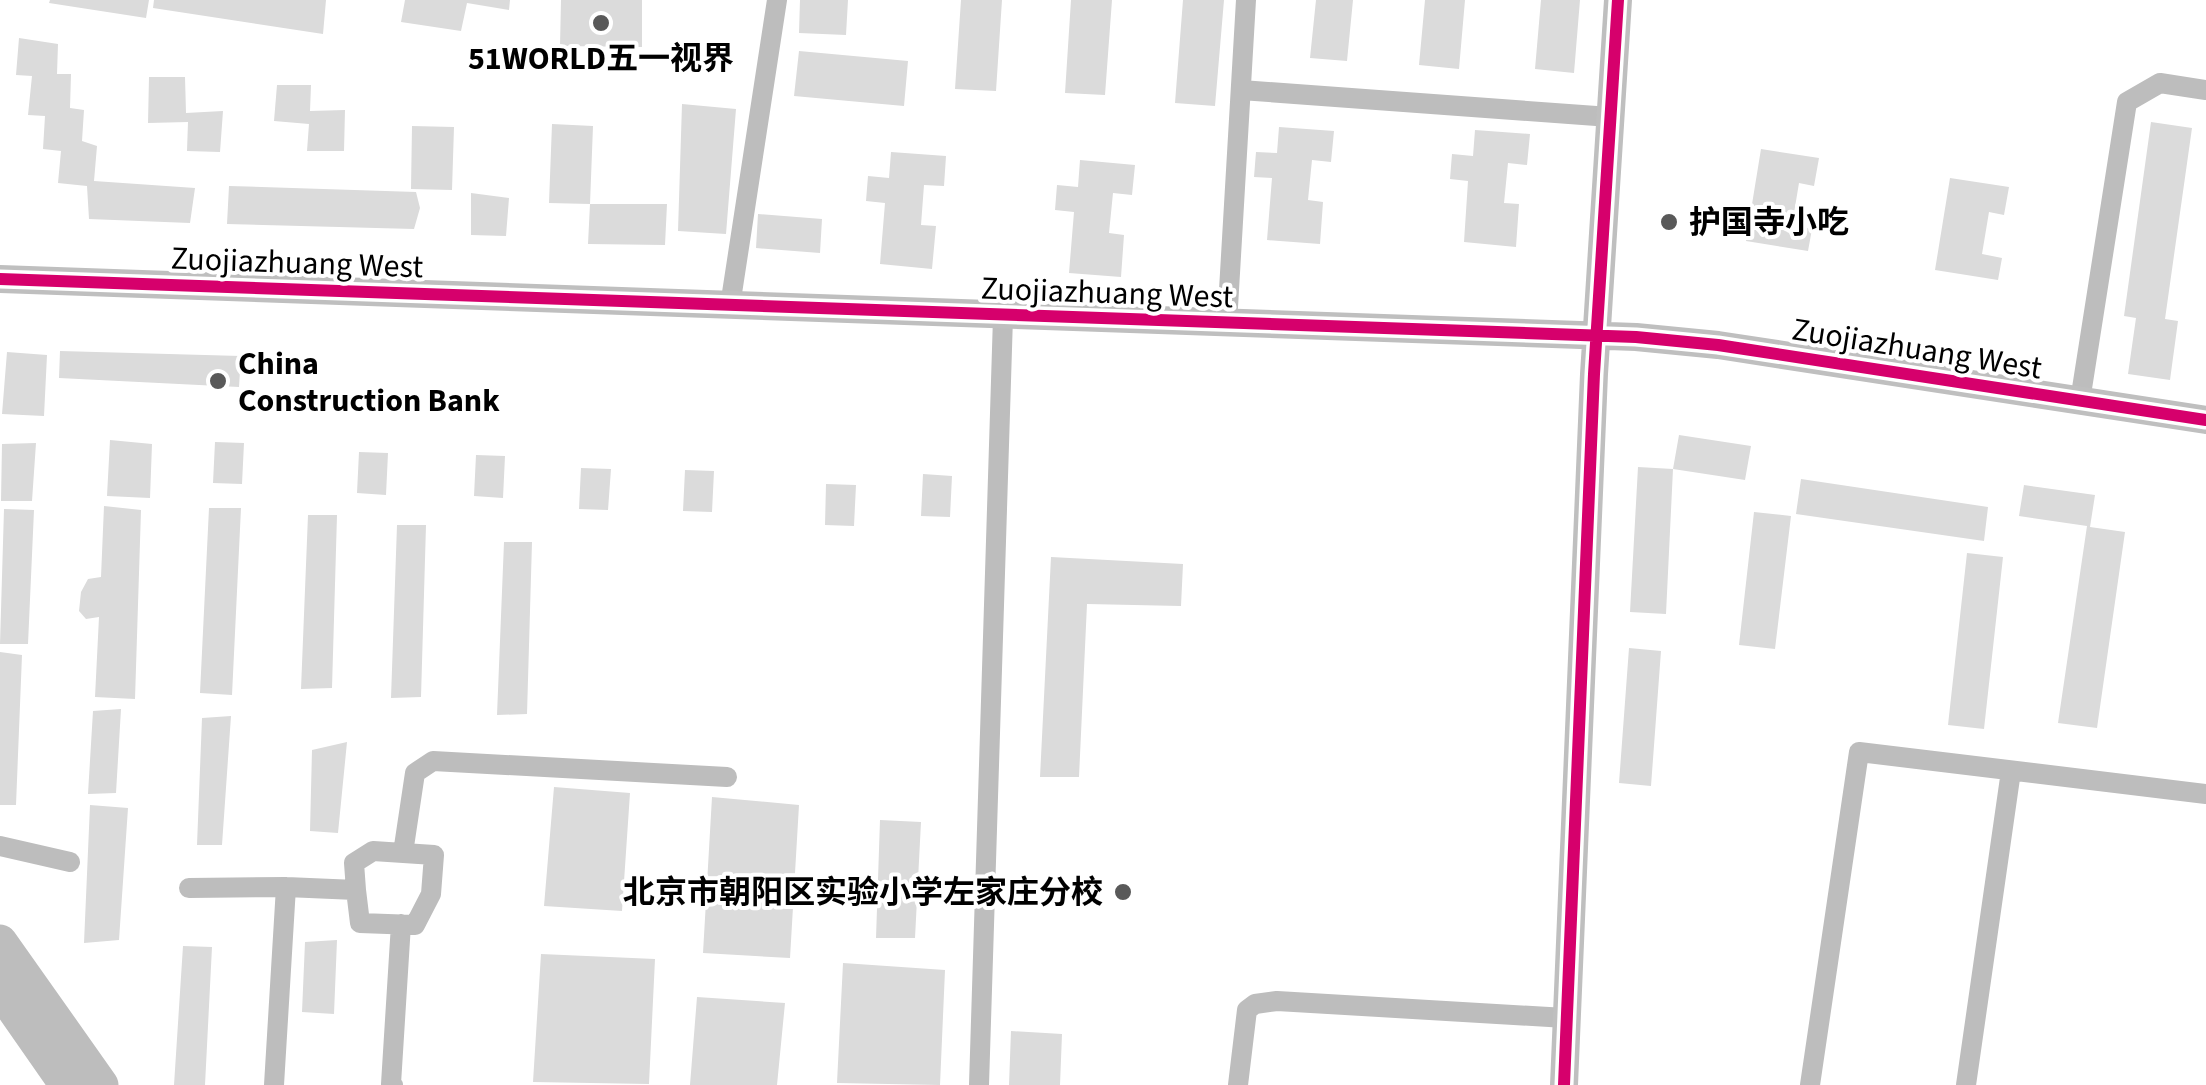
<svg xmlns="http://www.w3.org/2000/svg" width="2206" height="1085" font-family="'Source Sans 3','Noto Sans SC',sans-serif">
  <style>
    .building { fill: #dbdbdb }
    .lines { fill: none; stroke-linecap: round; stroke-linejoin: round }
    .street { stroke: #bdbdbd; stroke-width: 20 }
    .secondary { stroke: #bfbfbf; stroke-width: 28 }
    .highway { stroke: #bdbdbd; stroke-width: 35 }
    .cycleway-casing { stroke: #fff; stroke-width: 19 }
    .cycleway { stroke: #d6006c; stroke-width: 12 }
    .poi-dot { fill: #595959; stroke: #fff; stroke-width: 4 }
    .labels { text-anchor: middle; stroke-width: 8; stroke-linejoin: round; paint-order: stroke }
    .poi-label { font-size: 32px; font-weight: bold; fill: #000; stroke: #fff; text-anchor: start }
    .street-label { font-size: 32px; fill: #000; stroke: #fff }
  </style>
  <rect width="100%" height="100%" fill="#fff"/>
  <!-- building -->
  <path class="building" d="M 50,0 L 149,0 L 146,18 L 49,3 Z
    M 154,0 L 326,0 L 323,34 L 153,8 Z
    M 405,0 L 510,0 L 509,10 L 467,3 L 461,31 L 401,22 Z
    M 561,0 L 642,0 L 642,47 L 560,46 Z
    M 800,0 L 848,0 L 846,35 L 799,33 Z
    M 961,0 L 1002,0 L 996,91 L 955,89 Z
    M 1071,0 L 1112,0 L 1105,95 L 1065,93 Z
    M 1183,0 L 1224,0 L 1215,106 L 1175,103 Z
    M 1316,0 L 1353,0 L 1347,61 L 1310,58 Z
    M 1425,0 L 1465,0 L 1459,69 L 1419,65 Z
    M 1541,0 L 1580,0 L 1574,73 L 1535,69 Z
    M 19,38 L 58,44 L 57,74 L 71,74 L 70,108 L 84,110 L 82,141 L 97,146 L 94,181 L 195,188 L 190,223 L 89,219 L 87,186 L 58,183 L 61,151 L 43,149 L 45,116 L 28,115 L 32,76 L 16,75 Z
    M 799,51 L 908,61 L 904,106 L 794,96 Z
    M 149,77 L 185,77 L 186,113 L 223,111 L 220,152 L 187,151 L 188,122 L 148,123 Z
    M 277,85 L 311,85 L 310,111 L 345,110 L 344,151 L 307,151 L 309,124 L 274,121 Z
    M 682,104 L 736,109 L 726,234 L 678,231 Z
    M 2151,122 L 2192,128 L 2165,319 L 2178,321 L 2170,380 L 2128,374 L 2136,318 L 2124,316 Z
    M 552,124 L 593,126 L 590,204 L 549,203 Z
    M 412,126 L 454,127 L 452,190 L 411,189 Z
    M 1279,127 L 1334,131 L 1331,162 L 1312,160 L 1308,200 L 1323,202 L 1320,244 L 1267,240 L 1272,178 L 1254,177 L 1256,152 L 1277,153 Z
    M 1475,130 L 1530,134 L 1527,165 L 1508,163 L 1504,203 L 1519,204 L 1516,247 L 1464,242 L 1468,181 L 1450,179 L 1452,154 L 1473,156 Z
    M 1761,149 L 1819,158 L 1814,186 L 1799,183 L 1792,225 L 1812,229 L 1808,251 L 1746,241 Z
    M 891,152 L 946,156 L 944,186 L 924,185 L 921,225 L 936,226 L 932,269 L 880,264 L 885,203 L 866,201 L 868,176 L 889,178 Z
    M 1080,160 L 1135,165 L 1132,195 L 1113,193 L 1109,233 L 1124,235 L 1121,277 L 1069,273 L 1074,212 L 1055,210 L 1057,185 L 1078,187 Z
    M 1950,178 L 2009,187 L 2004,215 L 1989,212 L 1982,254 L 2002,258 L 1998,280 L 1935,270 Z
    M 229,186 L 416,192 L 420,208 L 414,229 L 227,224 Z
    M 471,193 L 509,198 L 506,236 L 471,235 Z
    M 590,204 L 667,204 L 665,245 L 588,244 Z
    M 758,214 L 822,219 L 820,253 L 756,248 Z
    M 60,351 L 241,356 L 239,387 L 59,378 Z
    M 7,352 L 47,355 L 44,416 L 2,414 Z
    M 1679,435 L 1751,446 L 1745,480 L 1673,469 L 1666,614 L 1630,612 L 1638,467 L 1673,469 Z
    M 110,440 L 152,444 L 150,498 L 107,496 Z
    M 215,442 L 244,443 L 242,484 L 213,483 Z
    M 36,443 L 32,501 L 1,501 L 2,444 Z
    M 359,452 L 388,453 L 386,495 L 357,493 Z
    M 476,455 L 505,456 L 503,498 L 474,496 Z
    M 581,468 L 611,469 L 608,510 L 579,509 Z
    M 685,470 L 714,471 L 712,512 L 683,511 Z
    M 923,474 L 952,476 L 950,517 L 921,516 Z
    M 1801,479 L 1988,507 L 1984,541 L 1796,514 Z
    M 826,484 L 856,485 L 854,526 L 825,525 Z
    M 2024,485 L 2095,495 L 2090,527 L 2125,532 L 2097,728 L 2058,723 L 2087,526 L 2019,516 Z
    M 104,506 L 141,510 L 135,699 L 95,697 L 99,617 L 86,619 L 79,611 L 81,592 L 88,579 L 101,577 Z
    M 209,508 L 241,508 L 232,695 L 200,693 Z
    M 4,509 L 34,510 L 28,644 L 0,644 Z
    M 1754,512 L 1791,516 L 1775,649 L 1739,645 Z
    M 308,515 L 337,515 L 332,688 L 301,689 Z
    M 397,525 L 426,525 L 421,697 L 391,698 Z
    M 504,542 L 532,542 L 527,714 L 497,715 Z
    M 1967,553 L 2003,557 L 1984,729 L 1948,725 Z
    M 1051,557 L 1183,564 L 1181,606 L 1087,604 L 1079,777 L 1040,777 Z
    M 1629,648 L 1661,651 L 1651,786 L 1619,783 Z
    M 0,652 L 22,655 L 16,805 L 0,805 Z
    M 121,709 L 116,793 L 88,794 L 93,711 Z
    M 231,716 L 222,845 L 197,845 L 202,718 Z
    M 347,742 L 338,833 L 310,831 L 312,750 Z
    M 554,787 L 630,793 L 622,911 L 544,906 Z
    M 712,797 L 799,805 L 790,958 L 703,953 Z
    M 90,805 L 128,808 L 119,940 L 84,943 Z
    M 880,820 L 921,822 L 915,938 L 876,938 Z
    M 337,940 L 334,1014 L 302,1012 L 305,942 Z
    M 183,946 L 212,947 L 205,1085 L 174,1085 Z
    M 541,954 L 655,959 L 649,1084 L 533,1082 Z
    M 843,963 L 945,970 L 940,1085 L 837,1083 Z
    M 697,997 L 785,1003 L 777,1085 L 690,1085 Z
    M 1011,1031 L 1062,1034 L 1060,1085 L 1009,1085 Z"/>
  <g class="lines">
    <!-- street -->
    <path class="street" d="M 1241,90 L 1610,117
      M 730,306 L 777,0
      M 1227,324 L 1246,0
      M 2080,401 L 2127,102 L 2160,83 L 2206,90
      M 0,846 L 70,862
      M 403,853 L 415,773 L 433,761 L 727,777
      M 189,888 L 286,887 L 356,890 L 360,923 L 415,925 L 431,894 L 434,855 L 373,851 L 354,863 L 356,890
      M 274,1085 L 286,887
      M 393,1085 L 391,1084 L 401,924
      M 979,1085 L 1003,317
      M 1238,1085 L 1247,1010 L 1255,1004 L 1277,1001 L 1566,1018
      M 1810,1085 L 1859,752 L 2206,794
      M 1966,1085 L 2011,771"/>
    <!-- secondary -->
    <path class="secondary" d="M 0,279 L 1636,337 L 1718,345 L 2206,420
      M 1564,1085 L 1594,374 L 1618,0"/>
    <!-- highway -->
    <path class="highway" d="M 0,942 L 101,1085
      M 0,989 L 67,1085"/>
    <!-- cycleway casing -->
    <g class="cycleway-casing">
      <path id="cycleway" d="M 0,279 L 1636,337 L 1718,345 L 2206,420
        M 1564,1085 L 1594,374 L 1618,0"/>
    </g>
    <!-- cycleway -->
    <use href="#cycleway" class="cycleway"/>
  </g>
  <!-- markers -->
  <g class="poi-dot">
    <circle cx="601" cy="23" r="10"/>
    <circle cx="1669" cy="222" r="10"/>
    <circle cx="218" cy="381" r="10"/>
    <circle cx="1123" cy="892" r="10"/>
  </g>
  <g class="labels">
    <!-- poi labels -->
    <g class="poi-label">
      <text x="601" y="69" text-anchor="middle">51WORLD五一视界</text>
      <text x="1689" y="233">护国寺小吃</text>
      <text x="238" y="374">China<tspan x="238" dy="37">Construction Bank</tspan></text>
      <text x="1103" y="903" text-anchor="end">北京市朝阳区实验小学左家庄分校</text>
    </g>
    <!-- street labels -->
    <g class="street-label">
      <text transform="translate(297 262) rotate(2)" y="11">Zuojiazhuang West</text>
      <text transform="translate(1107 292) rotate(2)" y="11">Zuojiazhuang West</text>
      <text transform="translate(1917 348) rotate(9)" y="11">Zuojiazhuang West</text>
    </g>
  </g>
</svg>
